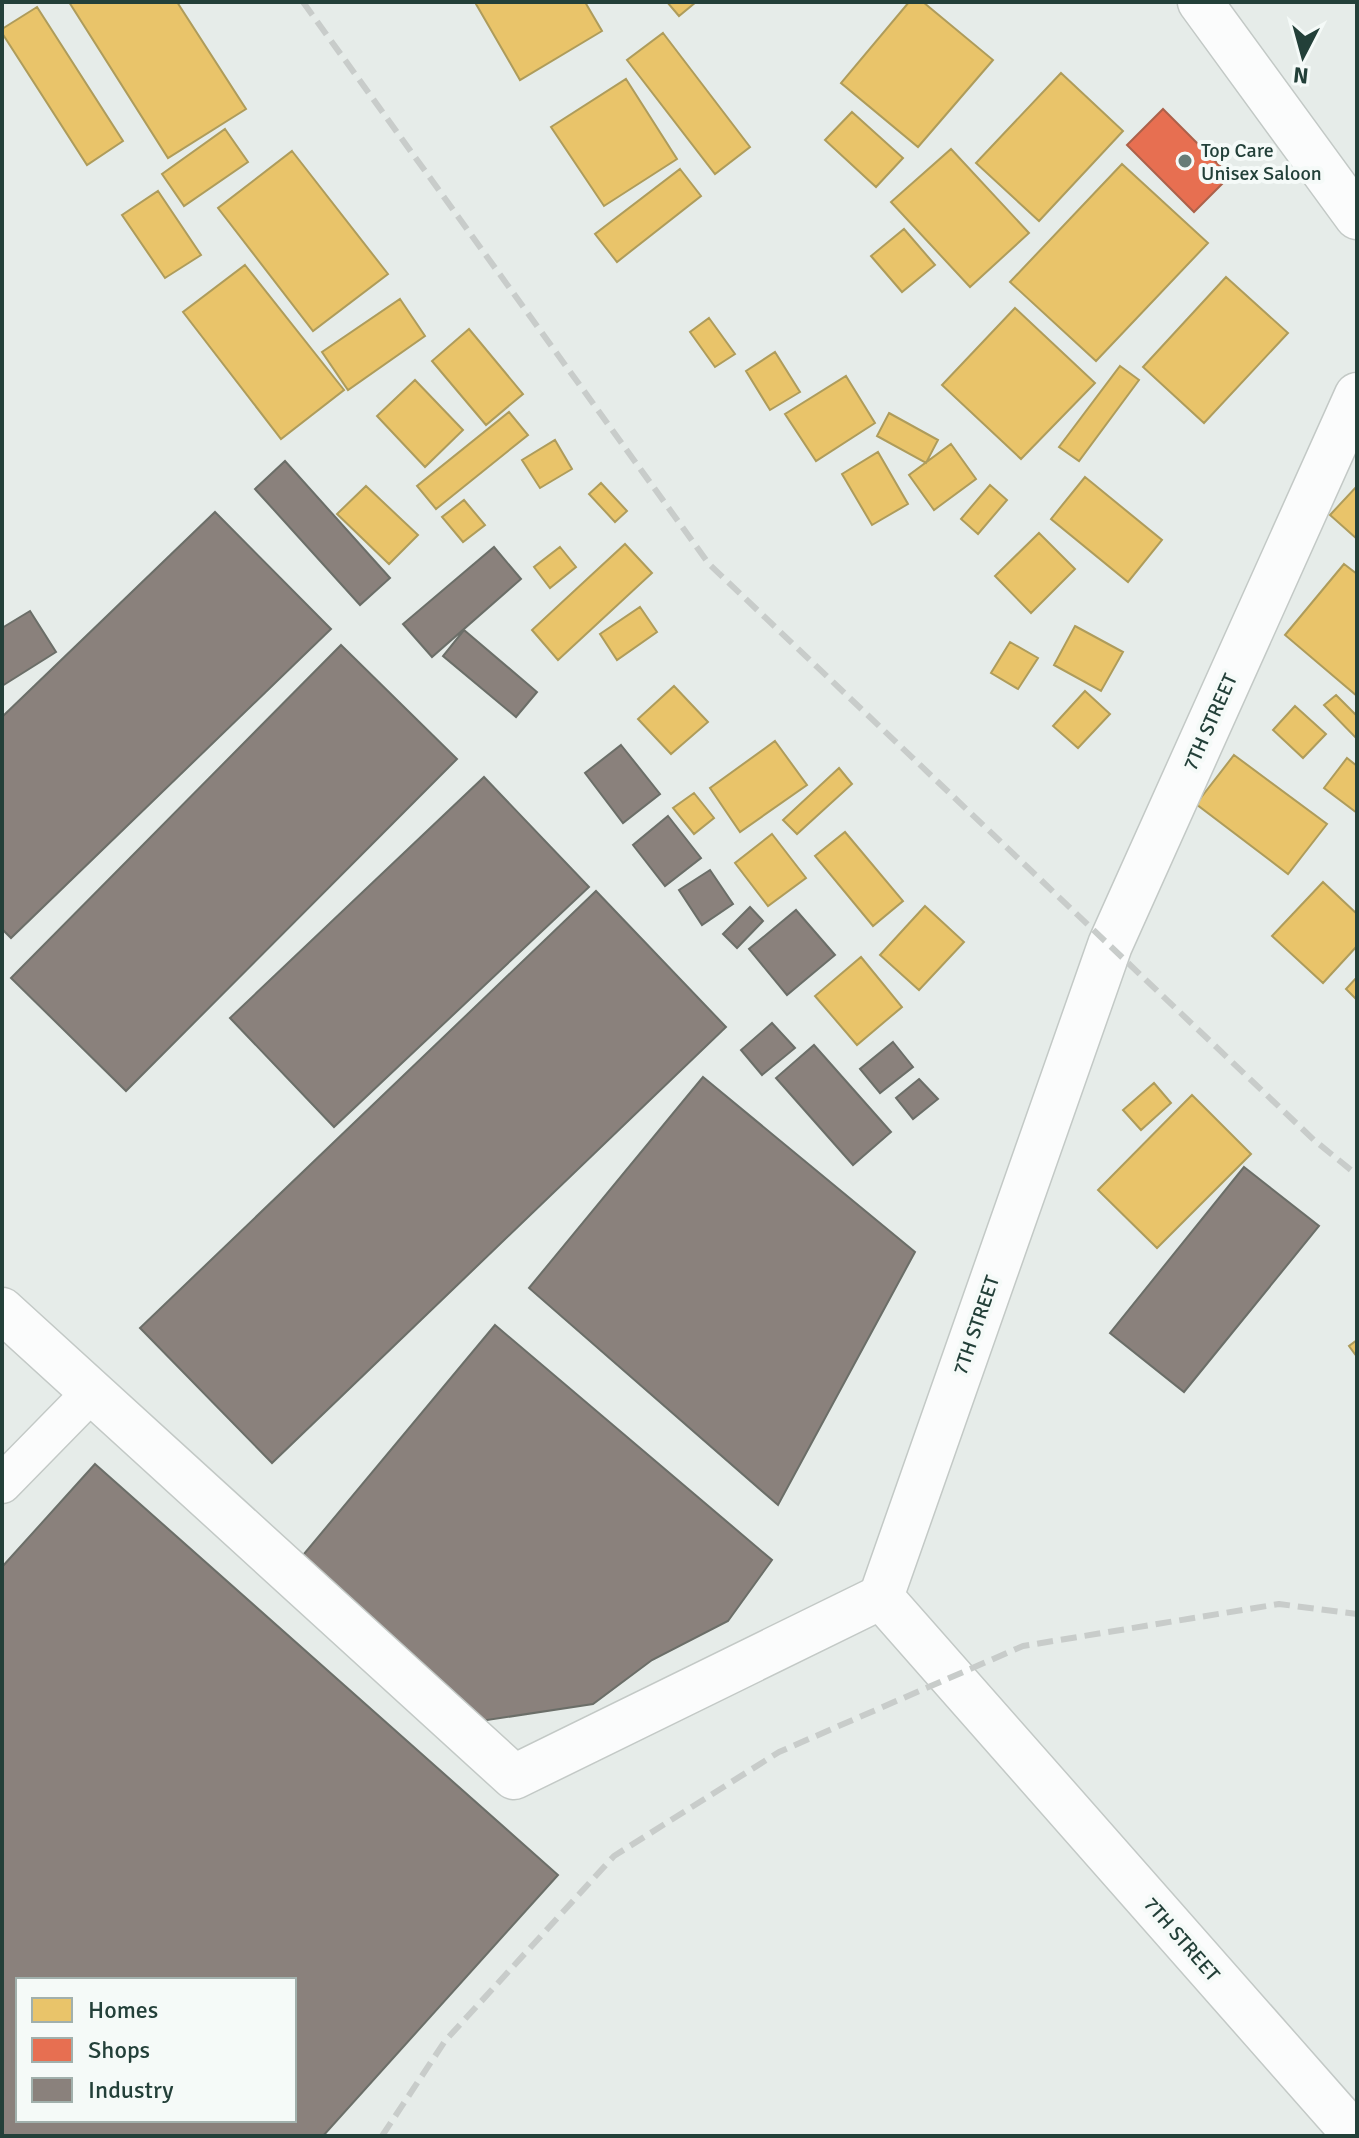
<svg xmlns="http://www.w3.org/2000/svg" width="1359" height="2138" font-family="Signika,sans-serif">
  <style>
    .homes { fill: #e9c46a; stroke: #ae9c5b; stroke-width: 2 }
    .shops { fill: #e76f51; stroke: #ac614a; stroke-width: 2 }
    .industry { fill: #8a817c; stroke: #6b6e68; stroke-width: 2; fill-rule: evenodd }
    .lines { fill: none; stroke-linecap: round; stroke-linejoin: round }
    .service-casing { stroke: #c3c9c6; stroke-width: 41 }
    .minor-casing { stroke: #c3c9c6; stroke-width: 47 }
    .tertiary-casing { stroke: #c3c9c6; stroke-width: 47 }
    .service { stroke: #fbfcfc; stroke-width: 38 }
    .minor { stroke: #fbfcfc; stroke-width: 44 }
    .tertiary { stroke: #fbfcfc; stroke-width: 44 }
    .rail { stroke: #c8ccca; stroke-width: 6; stroke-dasharray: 16 8; stroke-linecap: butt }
    .poi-dot { fill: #677c77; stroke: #f5faf8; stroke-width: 3 }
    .labels { text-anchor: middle; stroke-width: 8; stroke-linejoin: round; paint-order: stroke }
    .poi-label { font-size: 20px; fill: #234039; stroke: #f5faf8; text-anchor: start }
    .street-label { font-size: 20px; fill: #234039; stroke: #f5faf8 }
  </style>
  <rect width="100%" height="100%" fill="#e6ece9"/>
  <!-- homes -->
  <path class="homes" d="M 69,2 L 177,2 L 246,109 L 168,158 Z
    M 479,2 L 585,2 L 602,31 L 520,80 L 476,4 Z
    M 667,2 L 696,2 L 679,16 Z
    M 909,2 L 923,2 L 993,60 L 918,147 L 841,83 Z
    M 37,7 L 123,141 L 87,165 L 2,33 L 2,29 Z
    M 663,33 L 750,147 L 715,174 L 627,60 Z
    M 1061,73 L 1123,131 L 1039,221 L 976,163 Z
    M 626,79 L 677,159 L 604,206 L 551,127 Z
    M 852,112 L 903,158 L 876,187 L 825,140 Z
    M 225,129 L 248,162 L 184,206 L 162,174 Z
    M 951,149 L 1029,233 L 970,287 L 891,202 Z
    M 292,151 L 388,274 L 313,331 L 218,208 Z
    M 1122,164 L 1208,243 L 1096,361 L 1010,282 Z
    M 680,169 L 701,196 L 617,262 L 595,234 Z
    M 158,191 L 201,255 L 165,278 L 122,215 Z
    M 904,229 L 935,265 L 902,292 L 871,256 Z
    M 245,265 L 344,390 L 281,439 L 183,312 Z
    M 1226,277 L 1288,333 L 1204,423 L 1143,367 Z
    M 400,299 L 425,336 L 348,390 L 322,352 Z
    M 1015,308 L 1095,383 L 1021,459 L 942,385 Z
    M 709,318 L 735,354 L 715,367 L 690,332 Z
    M 469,329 L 523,394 L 486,425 L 432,361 Z
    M 775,352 L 800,392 L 770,410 L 746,371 Z
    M 1120,366 L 1139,380 L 1079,461 L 1059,447 Z
    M 846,376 L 875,423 L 816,461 L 785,414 Z
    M 415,380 L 463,430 L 425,467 L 377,416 Z
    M 509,412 L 528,435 L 436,509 L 417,486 Z
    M 889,413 L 938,440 L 926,463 L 877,436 Z
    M 555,440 L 572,469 L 540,488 L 522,460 Z
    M 951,444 L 976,479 L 934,510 L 909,475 Z
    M 878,452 L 908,504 L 872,525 L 842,474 Z
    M 1085,477 L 1162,540 L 1128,582 L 1051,519 Z
    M 601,483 L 627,511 L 615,522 L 589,494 Z
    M 990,485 L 1007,500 L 978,534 L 961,519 Z
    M 366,486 L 418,535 L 389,564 L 337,514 Z
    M 1357,486 L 1357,539 L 1330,515 Z
    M 464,500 L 485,525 L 463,542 L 442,517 Z
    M 1039,533 L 1075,569 L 1031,613 L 995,576 Z
    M 625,544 L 652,573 L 558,660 L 532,630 Z
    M 560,547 L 576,567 L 550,588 L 534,567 Z
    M 1344,564 L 1357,574 L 1357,696 L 1285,635 Z
    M 640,607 L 657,632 L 617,660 L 600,634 Z
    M 1075,626 L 1123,652 L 1101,691 L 1054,665 Z
    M 1010,642 L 1038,658 L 1018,689 L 991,673 Z
    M 674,686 L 708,722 L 671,754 L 638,719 Z
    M 1085,691 L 1110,714 L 1078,748 L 1053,726 Z
    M 1336,695 L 1357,716 L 1356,738 L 1324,705 Z
    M 1295,706 L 1326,734 L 1303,758 L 1273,730 Z
    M 775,741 L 807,785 L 740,832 L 710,788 Z
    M 1234,755 L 1327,824 L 1288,874 L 1196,804 Z
    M 1347,758 L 1357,766 L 1357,813 L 1324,788 Z
    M 839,768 L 852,784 L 797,834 L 783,820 Z
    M 694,793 L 714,818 L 694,834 L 673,808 Z
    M 845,832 L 903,901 L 873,926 L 815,856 Z
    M 772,834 L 806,878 L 768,906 L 735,863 Z
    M 1323,882 L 1357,914 L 1357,946 L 1323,983 L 1272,936 Z
    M 925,906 L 964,942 L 919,990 L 880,955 Z
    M 861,957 L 902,1007 L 857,1045 L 815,996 Z
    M 1357,977 L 1357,1000 L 1346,989 Z
    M 1154,1083 L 1171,1103 L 1141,1130 L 1123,1110 Z
    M 1192,1095 L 1251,1154 L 1157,1248 L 1098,1190 Z
    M 1357,1340 L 1357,1357 L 1349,1346 Z"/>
  <!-- shops -->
  <path class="shops" d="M 1163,109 L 1230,176 L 1194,212 L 1127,145 Z"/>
  <!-- industry -->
  <path class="industry" d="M 285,461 L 390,578 L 360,605 L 255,489 Z
    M 215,512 L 331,629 L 11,938 L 2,929 L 2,717 Z
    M 494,547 L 521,579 L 432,657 L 403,624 Z
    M 30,611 L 56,652 L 2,686 L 2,628 Z
    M 464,630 L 537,692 L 516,717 L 443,656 Z
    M 341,645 L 457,759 L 126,1091 L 11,978 Z
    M 621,745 L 660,794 L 623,823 L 585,773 Z
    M 484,777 L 589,887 L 334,1127 L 230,1018 Z
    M 668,816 L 701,858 L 665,886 L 633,845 Z
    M 710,870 L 733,904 L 702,925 L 679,890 Z
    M 596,891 L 726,1027 L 272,1463 L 140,1328 Z
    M 750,907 L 763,921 L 737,948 L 723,934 Z
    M 796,910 L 835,955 L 787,995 L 749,949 Z
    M 772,1023 L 795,1048 L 762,1075 L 741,1050 Z
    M 893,1042 L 913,1067 L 880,1093 L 860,1069 Z
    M 814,1045 L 891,1132 L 853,1165 L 776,1078 Z
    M 703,1077 L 915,1252 L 778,1505 L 529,1288 Z
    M 919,1079 L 938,1099 L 913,1119 L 896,1098 Z
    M 1244,1167 L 1319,1226 L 1184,1392 L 1110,1333 Z
    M 495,1325 L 772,1560 L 728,1621 L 652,1660 L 593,1704 L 461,1724 L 294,1566 Z
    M 95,1464 L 558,1875 L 323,2136 L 2,2136 L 2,1567 ZM 18,1980 L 294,1980 L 294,2120 L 18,2120 Z"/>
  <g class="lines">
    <!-- service casing -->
    <g class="service-casing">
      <path id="service" d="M 2,1484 L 92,1392"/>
    </g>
    <!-- minor casing -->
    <g class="minor-casing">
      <path id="minor" d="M 2,1310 L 514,1777 L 881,1597"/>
    </g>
    <!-- tertiary casing -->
    <g class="tertiary-casing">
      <path id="tertiary" d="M 1200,2 L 1357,217
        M 1356,2136 L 881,1597 L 1110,945 L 1357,395"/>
    </g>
    <!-- service -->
    <use href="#service" class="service"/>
    <!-- minor -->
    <use href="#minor" class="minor"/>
    <!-- tertiary -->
    <use href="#tertiary" class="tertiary"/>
    <!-- rail -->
    <path class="rail" d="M 303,2 L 709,564 L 1314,1140 L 1357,1175
      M 382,2136 L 445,2041 L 614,1856 L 779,1752 L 1023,1646 L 1279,1604 L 1357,1614"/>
  </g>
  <!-- markers -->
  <circle class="poi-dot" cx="1185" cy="161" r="8"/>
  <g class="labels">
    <!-- poi labels -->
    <g class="poi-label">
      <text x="1201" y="157">Top Care<tspan x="1201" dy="23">Unisex Saloon</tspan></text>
    </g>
    <!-- street labels -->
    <g class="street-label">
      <text transform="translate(1210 722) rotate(-66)" y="7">7TH STREET</text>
      <text transform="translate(976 1325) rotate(-71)" y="7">7TH STREET</text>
      <text transform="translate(1182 1939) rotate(49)" y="7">7TH STREET</text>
    </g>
  </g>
  <!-- border -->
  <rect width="1359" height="2138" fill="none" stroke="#234039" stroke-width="8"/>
  <!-- legend -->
  <rect x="16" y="1978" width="280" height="144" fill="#f5faf8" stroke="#a1b0ac" stroke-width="2"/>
  <rect x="32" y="1998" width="40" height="24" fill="#e9c46a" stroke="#a1b0ac" stroke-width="2"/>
  <text x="88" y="2018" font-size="24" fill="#234039">Homes</text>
  <rect x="32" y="2038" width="40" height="24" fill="#e76f51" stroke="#a1b0ac" stroke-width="2"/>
  <text x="88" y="2058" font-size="24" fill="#234039">Shops</text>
  <rect x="32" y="2078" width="40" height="24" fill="#8a817c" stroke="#a1b0ac" stroke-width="2"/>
  <text x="88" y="2098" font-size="24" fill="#234039">Industry</text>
  <!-- north arrow -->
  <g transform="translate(1303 56) rotate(186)" stroke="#f5faf8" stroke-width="6" paint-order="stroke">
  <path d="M0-6L14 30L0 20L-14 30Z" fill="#234039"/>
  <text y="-12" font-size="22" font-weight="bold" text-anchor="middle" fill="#234039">N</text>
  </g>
</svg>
